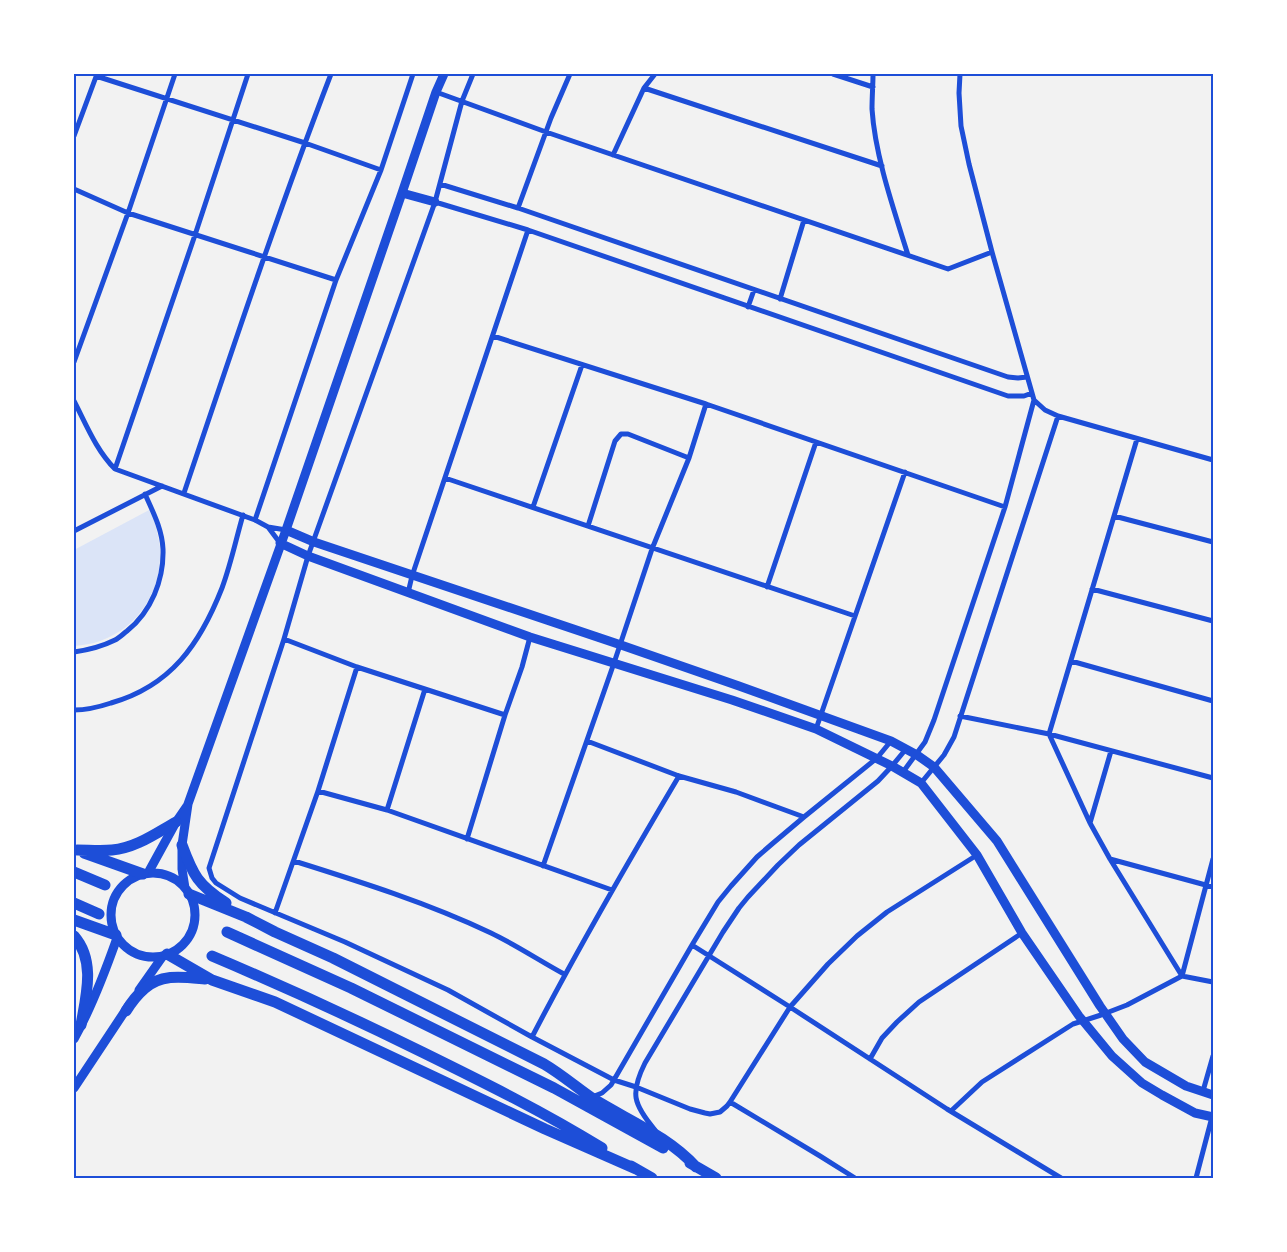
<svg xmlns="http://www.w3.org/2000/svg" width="1287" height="1252" font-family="'IBM Plex Sans',sans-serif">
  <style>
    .green { fill: #dbe4f7 }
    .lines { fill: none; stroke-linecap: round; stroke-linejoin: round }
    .minor { stroke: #1d4ed8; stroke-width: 5 }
    .secondary { stroke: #1d4ed8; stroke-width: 9 }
    .motorway { stroke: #1d4ed8; stroke-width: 11 }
    .neatline { fill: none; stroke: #1d4ed8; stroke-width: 2 }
  </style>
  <rect width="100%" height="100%" fill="#f2f2f2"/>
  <!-- green -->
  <path class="green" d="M 151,509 C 155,522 158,534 160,547 C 163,588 140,627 100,641 C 92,644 83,645 74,646 L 74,550 Z"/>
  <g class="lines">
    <!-- minor -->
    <path class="minor" d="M 473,74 L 462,101 L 435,202 L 308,556 L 284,639 L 209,868 L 212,878 L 216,883 L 240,898 L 345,942 L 448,990 L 532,1037 L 614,1080 L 636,1087 L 690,1109 L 705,1113 L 710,1114 L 720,1112 L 727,1106 L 730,1102 L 820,1156 L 855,1178
      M 833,74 L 873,87
      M 873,74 C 873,85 872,97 872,109 C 875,156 894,210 908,255
      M 960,74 L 959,93 L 961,126 L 969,164 L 992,252 L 1034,400 L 1045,410 L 1058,416 L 1213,460
      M 96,76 L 305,143 L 381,170
      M 644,88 L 882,166
      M 436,92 L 546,132 L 948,269 L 992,252
      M 74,136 L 97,74
      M 613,155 L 644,88 L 655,74
      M 440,184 L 518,208 L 1008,377 L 1018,378 L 1027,377
      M 74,189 L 128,213 L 336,280
      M 435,202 L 528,230 L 1008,396 L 1024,396 L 1032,393
      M 518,208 L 551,118 L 570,74
      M 780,299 L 804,220
      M 748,307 L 754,290
      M 493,336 L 706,404 L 1005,507
      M 74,362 L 128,213 L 175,74
      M 74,401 C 86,424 96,450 115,469 L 255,520 L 268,527 L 280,543
      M 1137,439 L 1049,734 L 1090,823 L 1110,859 L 1182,976
      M 115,469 L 195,235 L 248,74
      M 445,478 L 855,616
      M 184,493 C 231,353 278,212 331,74
      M 533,507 L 582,365
      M 1114,516 L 1213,542
      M 255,520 L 336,280 L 381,170 L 413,74
      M 588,526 L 615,441 L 621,434 L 628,434 L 689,458
      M 268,527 L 286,530
      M 74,531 L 162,486
      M 767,587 L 816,442
      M 1092,589 L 1213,621
      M 408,593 L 412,576 L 528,230
      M 284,639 L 357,667 L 505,715
      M 74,652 C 88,650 101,647 115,640 C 119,638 123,634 127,631 C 151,612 164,580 163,549 C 162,529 153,512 145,494
      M 1071,661 L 1213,701
      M 74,710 C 87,710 99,707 111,703 C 171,686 200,644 222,588 C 231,564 236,539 243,515
      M 960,716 L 1049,734 L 1213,778
      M 816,729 L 905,472
      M 587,741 L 679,776 L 736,792 L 804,817
      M 903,772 L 925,742 L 934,720 L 1005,507 L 1034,400
      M 921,783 L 944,755 L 954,737 L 1058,416
      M 318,791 L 387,810 L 612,890
      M 387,810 L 425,689
      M 1090,823 L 1111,751
      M 467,839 L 505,715 L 522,667 L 530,637
      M 1110,859 L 1213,887
      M 294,861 C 361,882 428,903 491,933 C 516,945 540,961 564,974
      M 543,866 L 614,663 L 652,549 L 689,458 L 706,404
      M 275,913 L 318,791 L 357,667
      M 692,945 L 790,1007 L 947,1109 L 1061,1178
      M 1182,976 L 1213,859
      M 532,1037 C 578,948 628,862 679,776
      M 870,1059 L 882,1038 L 897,1022 L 919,1002 L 1022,933
      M 1203,1091 L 1213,1056
      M 592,1097 L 602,1093 L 611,1085 L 692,945 L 718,902 L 731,886 L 757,857 L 772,844 L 804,817 L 877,758 L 891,741
      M 730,1102 L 790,1007 L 828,964 L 857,936 L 887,912 L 977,855
      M 951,1111 L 982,1082 L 1073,1024 L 1101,1015 L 1127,1005 L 1182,976 L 1213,982
      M 655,1130 C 633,1104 630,1093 645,1063 L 723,932 L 739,908 L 748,897 L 778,865 L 799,845 L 878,781 L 892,766 L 906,749
      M 1196,1178 L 1212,1117"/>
    <!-- secondary -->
    <path class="secondary" d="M 402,193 L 435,202
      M 286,530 L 314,542 L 621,645 L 739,686 L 891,741 L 917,755 L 934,767 L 997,841 L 1100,1006 L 1123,1039 L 1145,1062 L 1186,1086 L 1213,1095
      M 280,543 L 308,556 L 530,637 L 732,700 L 816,729 L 892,766 L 921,783 L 977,855 L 1022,933 L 1079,1016 L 1112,1056 L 1142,1083 L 1162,1095 L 1195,1113 L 1213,1117
      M 148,873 L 176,822 L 187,806
      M111 915a42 42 0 1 1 84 0a42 42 0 1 1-84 0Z
      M 185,888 L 182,869 L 182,845 L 188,804 L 286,530 L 402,193 L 436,92 L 444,74
      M 139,990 L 163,956
      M 74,1039 C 92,1007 105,972 117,938
      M 74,1088 L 129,1005"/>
    <!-- motorway -->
    <path class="motorway" d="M 182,845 C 193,875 198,885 226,903
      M 77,850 C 88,850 101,851 112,850 C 136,848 156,833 176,822
      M 84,853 L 143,874
      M 74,872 L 105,885
      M 189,894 L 246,917 L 275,932 L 333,958 L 544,1064 C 561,1074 576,1087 592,1098 C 627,1120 668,1136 696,1167
      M 74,903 L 99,914
      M 74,920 L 116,935
      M 227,932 L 351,988 L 554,1088 L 663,1148
      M 74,936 C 96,961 86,996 81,1025
      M 167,954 L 212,980 L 275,1002 L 545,1129 L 636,1169
      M 212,956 C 283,986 353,1018 422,1052 C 483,1082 544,1112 602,1148
      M 126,1011 C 131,1003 137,995 144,989 C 161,973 184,977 205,979
      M 690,1163 L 716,1178
      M 631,1166 L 652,1178"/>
  </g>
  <!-- border -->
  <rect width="1287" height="1252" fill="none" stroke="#ffffff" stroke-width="150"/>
  <rect x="75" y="75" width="1137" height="1102" class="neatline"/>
</svg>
